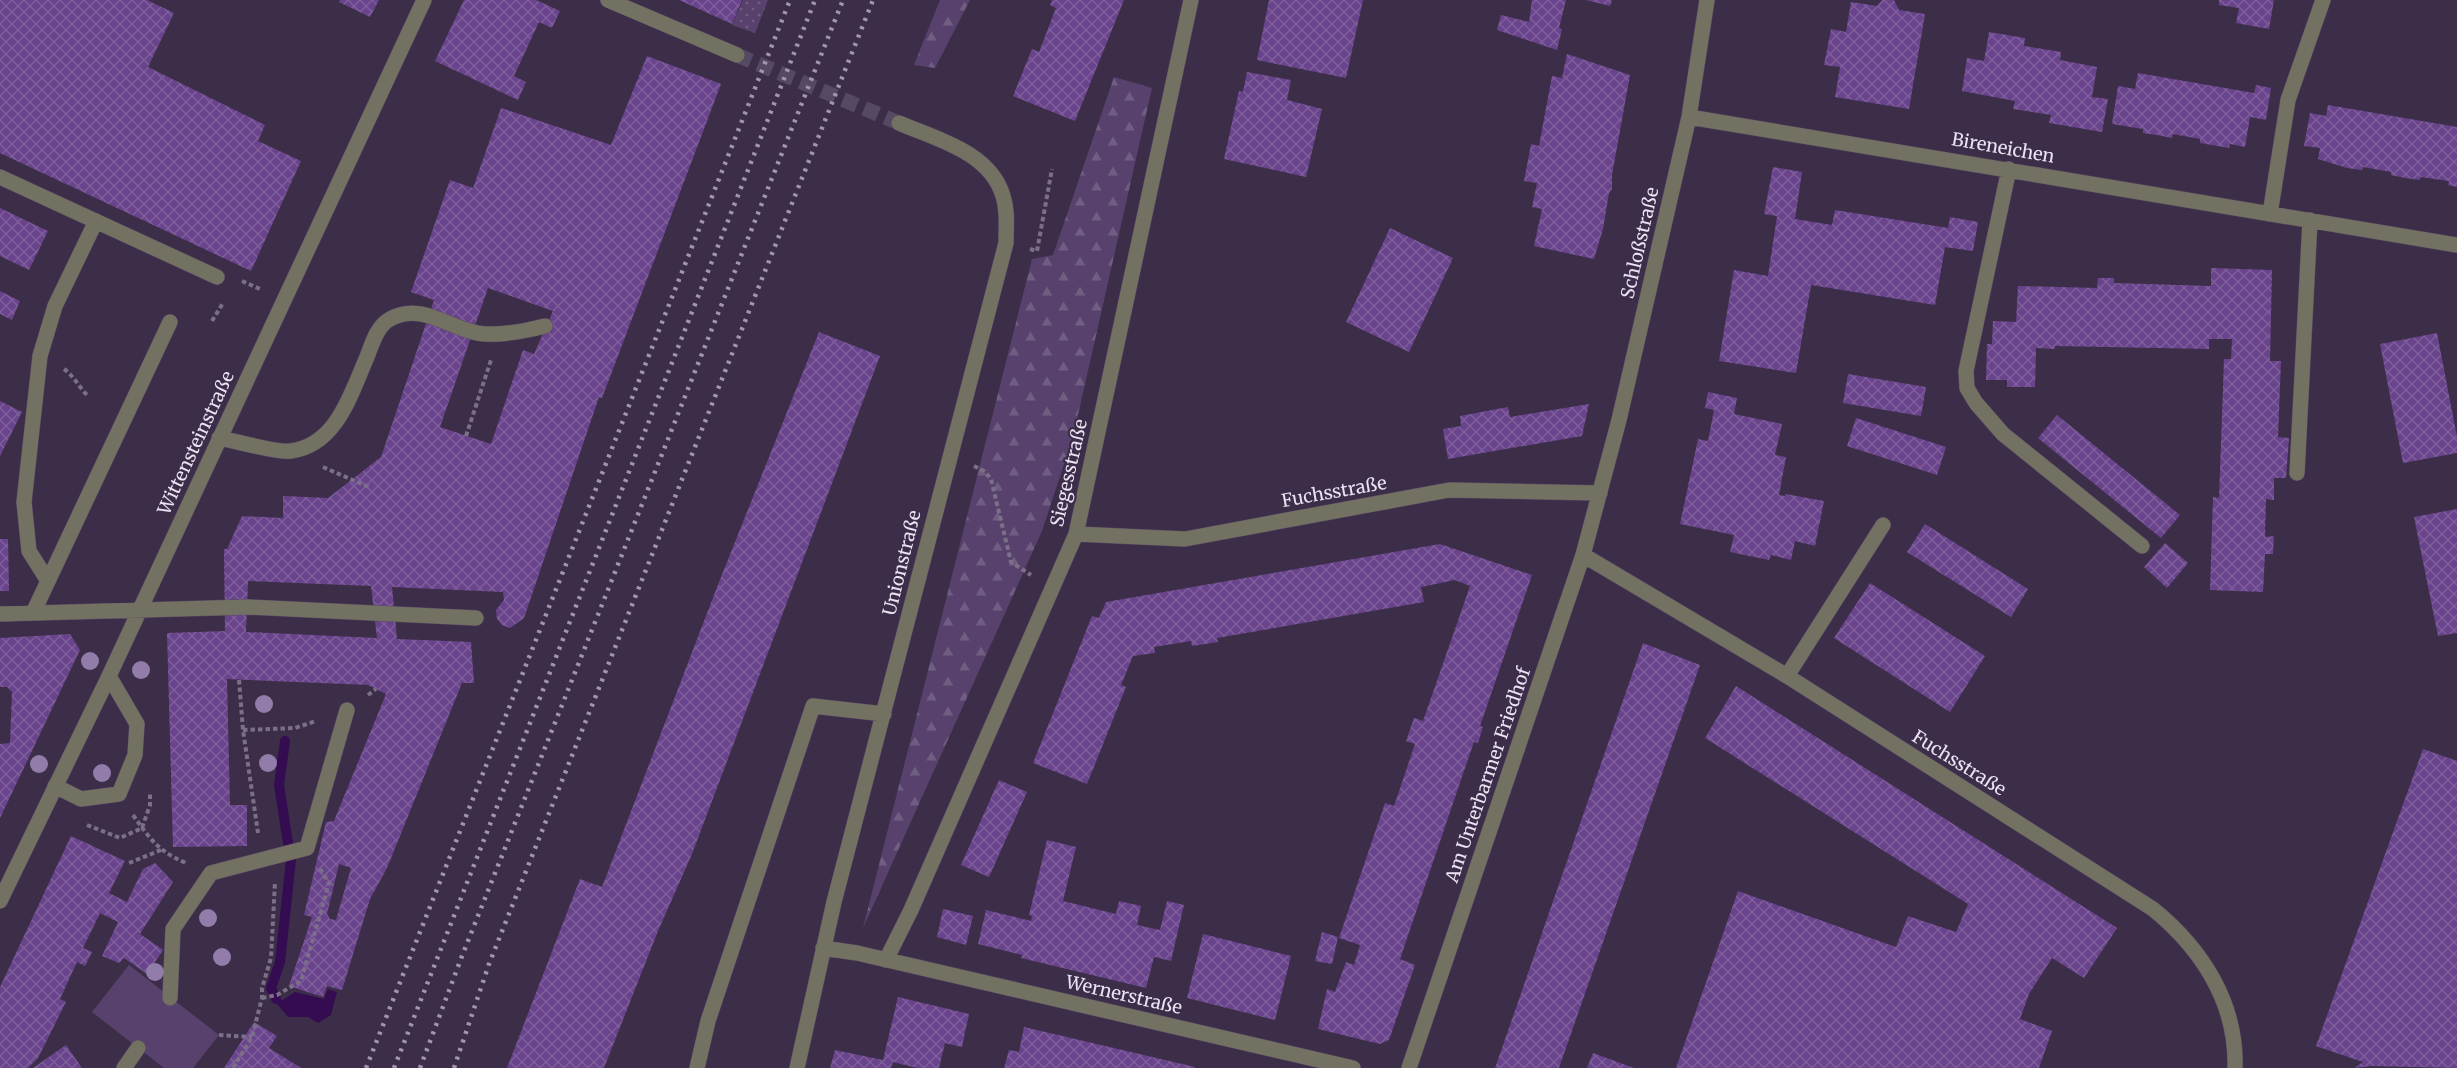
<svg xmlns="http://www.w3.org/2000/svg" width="2457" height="1068" font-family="Merriweather,serif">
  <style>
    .grass { fill: url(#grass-dots) }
    .forest { fill: url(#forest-firs) }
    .pitch { fill: #58426d }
    .water { fill: #350b51 }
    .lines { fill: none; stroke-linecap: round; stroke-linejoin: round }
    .stream { stroke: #350b51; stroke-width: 10 }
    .building { fill: url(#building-cross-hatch); fill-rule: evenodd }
    .minor-tunnel { stroke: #564963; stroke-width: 15; stroke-dasharray: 15 8; stroke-linecap: butt }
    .minor-casing { stroke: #584b64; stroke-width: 16 }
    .path { stroke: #7b7087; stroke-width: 4; stroke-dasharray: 4.5 3; stroke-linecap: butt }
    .minor { stroke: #737162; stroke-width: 15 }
    .rail { stroke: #a197ac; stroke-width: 4.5; stroke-dasharray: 3 6; stroke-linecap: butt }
    .tree { fill: #927ca9 }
    .labels { text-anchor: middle; stroke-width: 4.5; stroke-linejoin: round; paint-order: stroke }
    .street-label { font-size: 18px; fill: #ebe3f4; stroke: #3c2e49 }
  </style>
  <defs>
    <pattern id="grass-dots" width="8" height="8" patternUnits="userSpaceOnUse" patternTransform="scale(1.5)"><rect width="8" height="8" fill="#58426d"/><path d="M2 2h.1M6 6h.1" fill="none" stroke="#705d82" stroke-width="1.8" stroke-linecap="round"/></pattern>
    <pattern id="forest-firs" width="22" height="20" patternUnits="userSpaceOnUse" patternTransform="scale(1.5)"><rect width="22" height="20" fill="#58426d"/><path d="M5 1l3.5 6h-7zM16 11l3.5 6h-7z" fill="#705d82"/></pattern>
    <pattern id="building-cross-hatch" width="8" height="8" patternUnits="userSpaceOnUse" patternTransform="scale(1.5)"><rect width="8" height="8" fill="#69438b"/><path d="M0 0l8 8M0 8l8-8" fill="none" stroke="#7f5e9c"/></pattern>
  </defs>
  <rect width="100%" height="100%" fill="#3c2e49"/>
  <!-- grass -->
  <path class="grass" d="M 743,0 L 768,0 L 755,33 L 732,25 Z"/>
  <!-- forest -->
  <path class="forest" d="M 940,0 L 970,0 L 935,68 L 914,65 Z
    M 1114,77 L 1152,88 L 1073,437 L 1042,531 L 863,928 L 1032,259 L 1053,255 Z"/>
  <!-- pitch -->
  <path class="pitch" d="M 129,965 L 219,1035 L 193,1068 L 164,1068 L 92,1012 Z"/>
  <!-- water -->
  <path class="water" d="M 328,989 L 337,992 L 331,1015 L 318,1023 L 308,1017 L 288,1017 L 278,1005 L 276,999 L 283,1000 L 295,992 L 324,999 Z"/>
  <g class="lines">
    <!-- stream -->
    <path class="stream" d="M 285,741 L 279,785 L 288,843
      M 276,999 L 271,988 L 280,962 L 291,860"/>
  </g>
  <!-- building -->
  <path class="building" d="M 0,0 L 147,0 L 174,13 L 148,67 L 265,125 L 258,141 L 301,161 L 251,271 L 0,153 Z
    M 340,0 L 379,0 L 370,17 L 339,2 Z
    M 464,0 L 536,0 L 560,11 L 552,28 L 539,22 L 514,76 L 526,82 L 518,100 L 435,61 Z
    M 679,0 L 742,0 L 732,24 Z
    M 1052,0 L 1124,0 L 1075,121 L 1013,96 L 1032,49 L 1039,52 L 1056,8 L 1050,5 Z
    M 1269,0 L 1363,0 L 1346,78 L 1257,60 Z
    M 1532,0 L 1566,0 L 1559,28 L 1562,29 L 1557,50 L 1497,30 L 1501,15 L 1529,22 Z
    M 1586,0 L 1612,0 L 1610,6 Z
    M 1882,0 L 1894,0 L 1899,10 L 1925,14 L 1909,109 L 1835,97 L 1840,67 L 1824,65 L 1831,29 L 1846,32 L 1851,2 L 1877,6 Z
    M 2219,0 L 2274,0 L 2269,29 L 2236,23 L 2239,8 L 2219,5 Z
    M 1989,32 L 2025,38 L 2024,46 L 2061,52 L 2060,60 L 2097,67 L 2092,97 L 2108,99 L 2102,132 L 2049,123 L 2051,115 L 2013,109 L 2015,101 L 1962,91 L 1967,58 L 1984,61 Z
    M 1567,54 L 1630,75 L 1612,175 L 1612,189 L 1609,193 L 1603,229 L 1594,259 L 1534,246 L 1542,209 L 1532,207 L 1537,183 L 1524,181 L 1531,144 L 1539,146 L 1552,76 L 1562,78 Z
    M 647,56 L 721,84 L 602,398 L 599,397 L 524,618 L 510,628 L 502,625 L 497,619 L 496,610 L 504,600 L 503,592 L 392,587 L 397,639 L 471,642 L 474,683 L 462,683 L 387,868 L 370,899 L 342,990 L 327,986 L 323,997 L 289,986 L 312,917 L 304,915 L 326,822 L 334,821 L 386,694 L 368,685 L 227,679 L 230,805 L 247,805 L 247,846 L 173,847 L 167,633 L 225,631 L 224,549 L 227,549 L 242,516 L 283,518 L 283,496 L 328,498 L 381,457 L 434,300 L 411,292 L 450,180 L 473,188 L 501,108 L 611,145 ZM 488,288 L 553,311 L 534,354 L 523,350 L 491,444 L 440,427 ZM 248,581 L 371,586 L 377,638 L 246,632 ZM 339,864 L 351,868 L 336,920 L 330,919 L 327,914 Z
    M 1247,72 L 1291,80 L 1287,100 L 1322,109 L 1306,177 L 1224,159 L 1239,91 L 1243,92 Z
    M 2138,73 L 2254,93 L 2256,85 L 2271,88 L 2266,120 L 2250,117 L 2245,147 L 2230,144 L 2229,148 L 2200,143 L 2200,139 L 2173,134 L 2172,138 L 2157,135 L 2143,133 L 2143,129 L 2112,124 L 2118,86 L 2135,89 Z
    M 2328,105 L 2457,127 L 2457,187 L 2448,185 L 2449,181 L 2420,177 L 2420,180 L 2405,178 L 2391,175 L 2391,172 L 2363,167 L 2362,170 L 2347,168 L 2318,159 L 2320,148 L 2304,146 L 2310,113 L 2326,116 Z
    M 1773,167 L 1802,172 L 1795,219 L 1832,225 L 1835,210 L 1948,228 L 1950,217 L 1978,222 L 1973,251 L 1945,247 L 1935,305 L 1811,285 L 1796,373 L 1719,361 L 1734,270 L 1768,276 L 1777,216 L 1764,214 Z
    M 0,208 L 48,231 L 29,270 L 0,256 Z
    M 1390,228 L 1453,258 L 1409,352 L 1346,322 Z
    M 2211,268 L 2272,270 L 2270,361 L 2281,361 L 2278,437 L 2289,438 L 2286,478 L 2274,478 L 2274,500 L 2266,499 L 2265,537 L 2274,536 L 2273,554 L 2265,554 L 2263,592 L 2210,590 L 2213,497 L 2219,498 L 2224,359 L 2231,359 L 2232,339 L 2209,339 L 2209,349 L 2055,346 L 2055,349 L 2036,348 L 2035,387 L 2007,387 L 2007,380 L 1986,380 L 1987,344 L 1992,344 L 1993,321 L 2016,322 L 2018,286 L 2097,288 L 2098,278 L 2114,278 L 2114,283 L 2211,286 Z
    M 0,291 L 20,301 L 12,320 L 0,314 Z
    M 819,332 L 880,356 L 692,854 L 658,931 L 604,1068 L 507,1068 L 580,879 L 602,887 L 719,582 Z
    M 2437,333 L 2457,437 L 2457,453 L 2403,463 L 2380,344 Z
    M 1848,374 L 1926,387 L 1921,416 L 1843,403 Z
    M 1708,392 L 1737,398 L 1734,414 L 1782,424 L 1775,455 L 1786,457 L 1779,495 L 1785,496 L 1786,494 L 1824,501 L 1815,546 L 1795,541 L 1791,560 L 1771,555 L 1769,560 L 1730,552 L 1734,535 L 1680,524 L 1698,439 L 1708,441 L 1714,410 L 1705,408 Z
    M 0,401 L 22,412 L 0,456 Z
    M 1589,404 L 1582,436 L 1448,459 L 1443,429 L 1461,426 L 1460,416 L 1508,407 L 1510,417 Z
    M 2057,415 L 2180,515 L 2161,538 L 2038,438 Z
    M 1856,418 L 1946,447 L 1937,475 L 1847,446 Z
    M 2457,509 L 2457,633 L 2438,636 L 2414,517 Z
    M 1925,524 L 2028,589 L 2011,617 L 1907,552 Z
    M 0,539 L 8,539 L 9,591 L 0,591 Z
    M 2165,543 L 2188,563 L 2167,588 L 2144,567 Z
    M 1440,544 L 1532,575 L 1480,726 L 1483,727 L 1478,743 L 1474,742 L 1467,762 L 1400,959 L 1415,965 L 1389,1040 L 1380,1044 L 1318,1029 L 1327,989 L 1335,992 L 1346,962 L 1354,965 L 1360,945 L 1339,938 L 1385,803 L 1394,806 L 1415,744 L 1406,741 L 1414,718 L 1423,721 L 1470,586 L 1455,580 L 1421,587 L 1424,602 L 1217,638 L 1218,642 L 1192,646 L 1191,641 L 1154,647 L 1155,653 L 1133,656 L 1121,685 L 1126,687 L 1087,784 L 1033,763 L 1092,616 L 1099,618 L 1106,602 Z
    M 1870,583 L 1985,656 L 1950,712 L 1834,638 Z
    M 70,634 L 80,650 L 0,818 L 0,744 L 10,743 L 12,692 L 7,687 L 0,687 L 0,638 Z
    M 1643,643 L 1700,665 L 1559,1068 L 1495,1068 Z
    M 1736,686 L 2117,928 L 2084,978 L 2052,958 L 2029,994 L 2020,1019 L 2052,1031 L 2039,1068 L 1676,1068 L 1738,891 L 1896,947 L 1908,916 L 1956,932 L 1968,904 L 1705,738 Z
    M 2423,749 L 2457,761 L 2457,1068 L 2371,1066 L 2354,1068 L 2363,1062 L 2316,1046 Z
    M 999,780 L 1027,792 L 989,877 L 961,865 Z
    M 71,836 L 125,861 L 109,893 L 127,902 L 143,869 L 155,863 L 173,882 L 140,934 L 163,950 L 147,974 L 124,958 L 119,963 L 102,956 L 118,922 L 100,913 L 83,948 L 92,952 L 85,966 L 77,962 L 60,999 L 66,1002 L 38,1058 L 28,1068 L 0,1068 L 0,987 Z
    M 1047,840 L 1076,847 L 1063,901 L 1116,914 L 1119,901 L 1141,906 L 1137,925 L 1160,930 L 1167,901 L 1184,905 L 1171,961 L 1154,957 L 1146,988 L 1021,958 L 1022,955 L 978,944 L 986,910 L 1031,921 L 1032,916 L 1029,915 Z
    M 943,909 L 973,916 L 966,945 L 937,937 Z
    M 1322,932 L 1338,937 L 1332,964 L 1315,961 Z
    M 1203,934 L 1291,956 L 1275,1020 L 1187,998 Z
    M 898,997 L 969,1014 L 962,1047 L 945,1043 L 939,1068 L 917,1068 L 893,1062 L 891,1068 L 830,1068 L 835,1050 L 883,1060 Z
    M 254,1022 L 277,1036 L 269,1048 L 301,1068 L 224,1068 Z
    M 1024,1027 L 1195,1067 L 1194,1068 L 1004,1068 L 1009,1050 L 1019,1052 Z
    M 66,1045 L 82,1068 L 33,1068 Z
    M 1593,1053 L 1634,1068 L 1587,1068 Z"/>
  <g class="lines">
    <!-- minor-tunnel -->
    <path class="minor-tunnel" d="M 737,55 L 899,123"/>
    <!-- minor casing -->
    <g class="minor-casing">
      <path id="minor" d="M 608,0 L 737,55
        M 1689,117 L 2457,245
        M 2009,169 L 1966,371 L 1967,388 L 1976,403 L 2003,434 L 2142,546
        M 0,177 L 217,277
        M 2270,214 L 2288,100 L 2323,0
        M 219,438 C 236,441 277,453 291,451 C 337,445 351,393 367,357 C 372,344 377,326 390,319 C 423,300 454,333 486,334 C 506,335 525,331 545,326
        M 2297,473 L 2310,220
        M 1076,534 L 1185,539 L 1449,490 L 1600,493
        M 1583,555 L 1787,676 L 2153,909 C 2202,949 2237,1003 2235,1068
        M 48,581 L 29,551 L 24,502 L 40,356 L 55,306 L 96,221
        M 33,613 L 170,322
        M 0,614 L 248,607 L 476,618
        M 1787,676 L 1883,525
        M 55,786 L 81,799 L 119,794 L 135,755 L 137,724 L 109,676
        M 0,901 L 109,676 L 424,0
        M 823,948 L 857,953 L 1353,1068
        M 886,960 L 911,910 L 1076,534 L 1191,0
        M 170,998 L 173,929 L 211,873 L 307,848 L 347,710
        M 124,1068 L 138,1048
        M 697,1068 L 708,1021 L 813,706 L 884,714
        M 797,1068 L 834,902 L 1006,243 C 1006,227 1008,211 1003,196 C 990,152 936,139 899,123
        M 1409,1068 L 1583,555 L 1619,420 L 1689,117 L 1707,0"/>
    </g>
    <!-- path -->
    <path class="path" d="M 1030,249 L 1037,251 L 1052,169
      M 242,281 L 260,289
      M 212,321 L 223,303
      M 64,369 C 73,375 79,387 87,395
      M 466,436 L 491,360
      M 974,466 L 984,471 L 991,479 L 1011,562 L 1031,575
      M 323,467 L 371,488
      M 239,680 L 243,730 L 258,833
      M 368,695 L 376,689
      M 243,730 L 295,728 L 316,721
      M 133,815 C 150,839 158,851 186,863
      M 87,825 L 120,838 L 142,828 L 150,805 L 150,792
      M 129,863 L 161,850
      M 262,998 L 277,995 L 301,981 L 329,883 L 320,869
      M 219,1035 L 252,1037
      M 233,1068 L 252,1037 L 262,998 L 262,988 L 271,958 L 275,882"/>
    <!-- minor -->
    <use href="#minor" class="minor"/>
    <!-- rail -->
    <path class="rail" d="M 366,1068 L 790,0
      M 394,1068 L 815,0
      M 420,1068 L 462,956 L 843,0
      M 454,1068 L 489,964 L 873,0"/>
  </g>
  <!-- trees -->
  <g class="tree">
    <circle cx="90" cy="661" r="9"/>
    <circle cx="141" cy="670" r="9"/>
    <circle cx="264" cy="704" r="9"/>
    <circle cx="268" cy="763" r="9"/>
    <circle cx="39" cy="764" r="9"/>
    <circle cx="102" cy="773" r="9"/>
    <circle cx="208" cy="918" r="9"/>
    <circle cx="222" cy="957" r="9"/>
    <circle cx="155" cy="972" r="9"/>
  </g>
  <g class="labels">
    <!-- street labels -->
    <g class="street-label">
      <text transform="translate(2003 148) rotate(10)" y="6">Bireneichen</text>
      <text transform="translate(1640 243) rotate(-77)" y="6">Schloßstraße</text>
      <text transform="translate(196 443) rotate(-65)" y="6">Wittensteinstraße</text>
      <text transform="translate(1069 473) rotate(-77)" y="6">Siegesstraße</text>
      <text transform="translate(1334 492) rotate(-10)" y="6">Fuchsstraße</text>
      <text transform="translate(902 563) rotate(-76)" y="6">Unionstraße</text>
      <text transform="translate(1959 763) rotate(32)" y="6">Fuchsstraße</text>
      <text transform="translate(1488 775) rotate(-71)" y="6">Am Unterbarmer Friedhof</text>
      <text transform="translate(1124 995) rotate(13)" y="6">Wernerstraße</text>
    </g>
  </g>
</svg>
